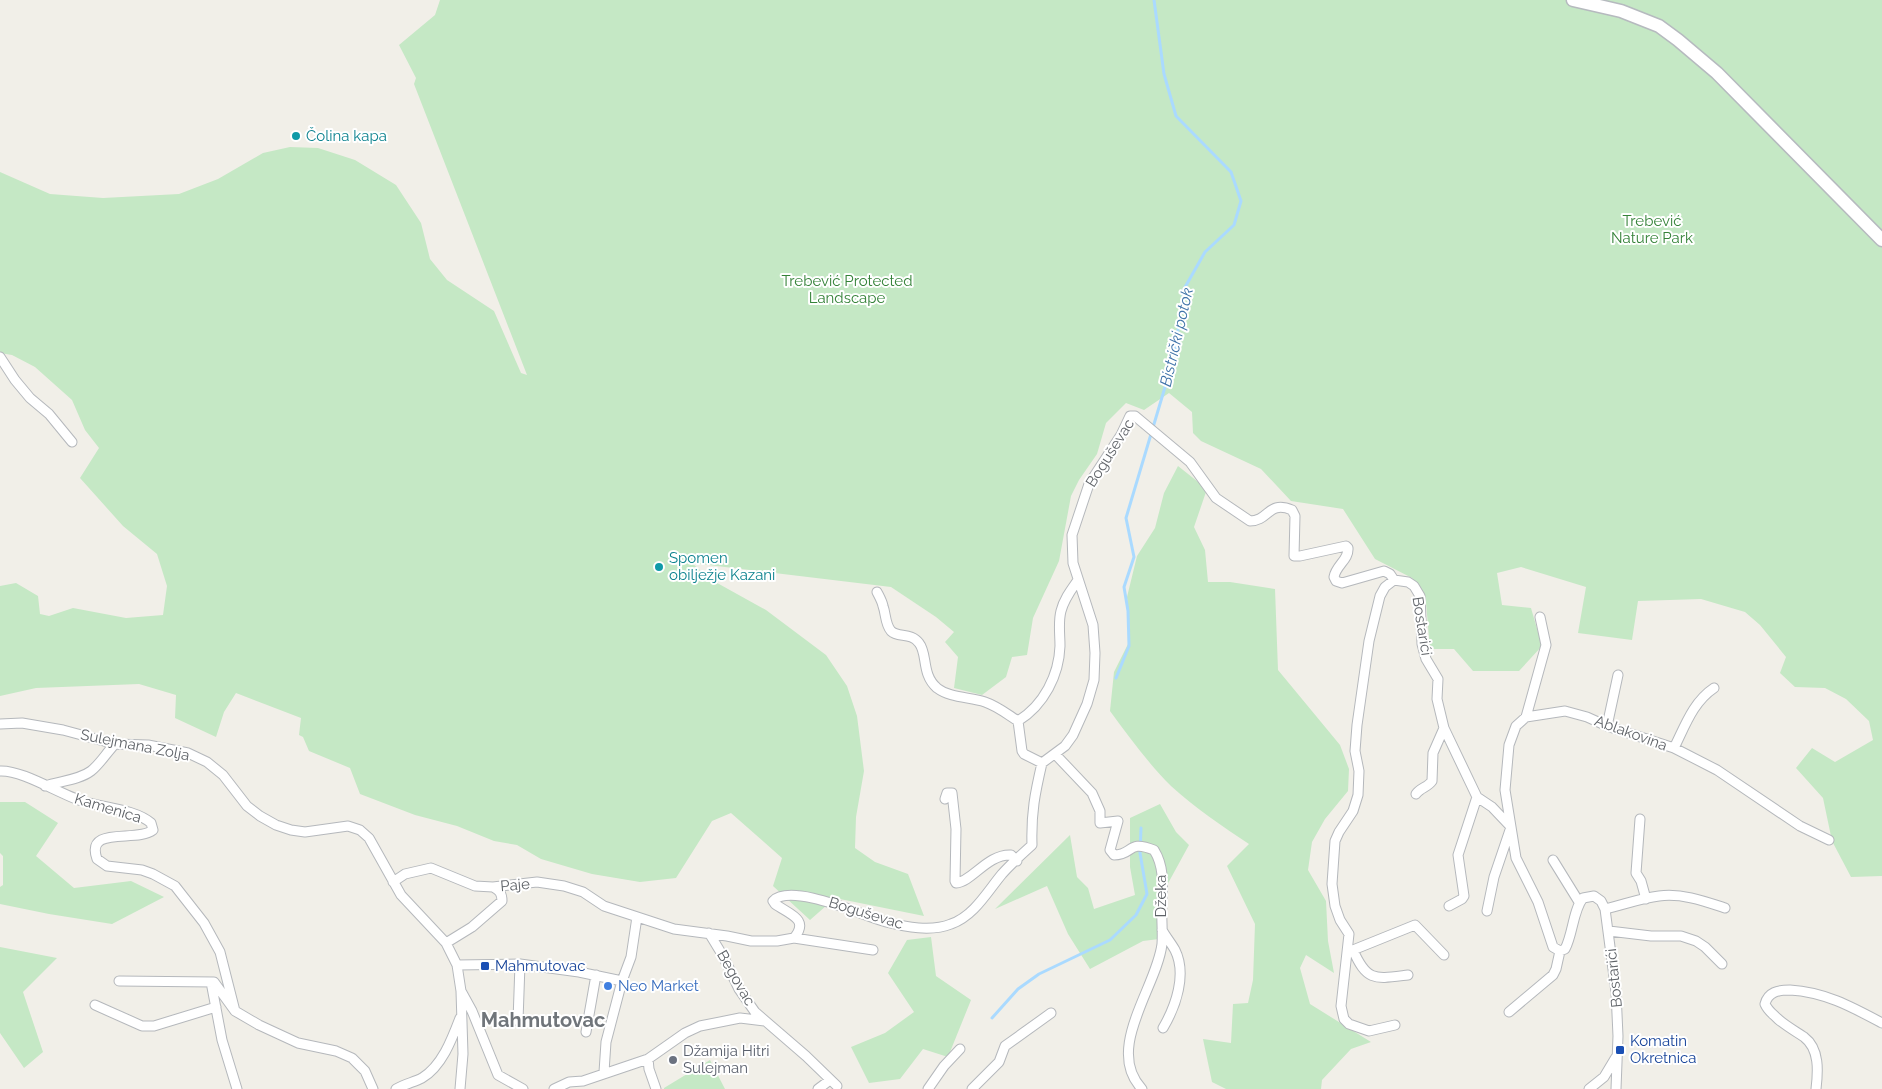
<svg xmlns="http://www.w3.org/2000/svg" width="1882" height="1089" font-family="Raleway,sans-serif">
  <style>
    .green { fill: #c5e8c5 }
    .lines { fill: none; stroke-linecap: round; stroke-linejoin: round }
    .stream { stroke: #aadaff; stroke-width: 3 }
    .minor-casing { stroke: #b5b8bc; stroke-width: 11 }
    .secondary-casing { stroke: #b6babf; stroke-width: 15 }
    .minor { stroke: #fff; stroke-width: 9 }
    .secondary { stroke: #fff; stroke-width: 12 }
    .culture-dot { fill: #0f9aa8; stroke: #fff; stroke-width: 2 }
    .transit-dot { fill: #1a4fb4; stroke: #fff; stroke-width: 2 }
    .shop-dot { fill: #3f7fe0; stroke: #fff; stroke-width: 2 }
    .worship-dot { fill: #6b7280; stroke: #fff; stroke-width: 2 }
    .labels { text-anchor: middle; stroke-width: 4; stroke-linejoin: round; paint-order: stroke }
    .culture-label { font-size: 15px; fill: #0d838f; stroke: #fff; text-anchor: start }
    .park-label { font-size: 15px; fill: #348238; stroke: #fff }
    .street-label { font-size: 15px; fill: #5f6368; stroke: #fff }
    .transit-label { font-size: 15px; fill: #164399; stroke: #fff; text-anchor: start }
    .shop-label { font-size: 15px; fill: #366cbe; stroke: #fff; text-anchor: start }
    .worship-label { font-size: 15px; fill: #5b616d; stroke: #fff; text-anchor: start }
    .water-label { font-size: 16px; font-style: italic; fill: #4174aa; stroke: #fff }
    .district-label { font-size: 20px; font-weight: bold; fill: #70757a; stroke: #fff }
  </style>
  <rect width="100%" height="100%" fill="#f1efe8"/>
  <!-- green -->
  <path class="green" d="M 440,0 L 1882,0 L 1882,876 L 1851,877 L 1832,841 L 1823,798 L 1796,768 L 1812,748 L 1835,762 L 1873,740 L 1869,721 L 1846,699 L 1825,688 L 1795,687 L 1780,673 L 1786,657 L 1760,625 L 1745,612 L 1701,599 L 1638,601 L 1632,640 L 1578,633 L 1586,587 L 1521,567 L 1497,573 L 1502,605 L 1531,608 L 1542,646 L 1519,671 L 1473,671 L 1454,649 L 1430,649 L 1426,603 L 1412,578 L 1375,559 L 1343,509 L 1291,501 L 1261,469 L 1201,441 L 1193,433 L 1192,412 L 1169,393 L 1144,410 L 1126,403 L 1106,423 L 1097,454 L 1079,480 L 1071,496 L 1059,561 L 1033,618 L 1027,655 L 1012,657 L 1006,677 L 982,695 L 954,688 L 958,657 L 945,642 L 954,632 L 936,617 L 891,587 L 692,563 L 710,579 L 766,610 L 826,655 L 847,686 L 857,716 L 864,771 L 856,817 L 855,848 L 875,862 L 908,874 L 924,916 L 835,898 L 810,920 L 773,886 L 782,858 L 731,813 L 712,821 L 676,878 L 640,882 L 592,874 L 541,859 L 517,845 L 494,841 L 457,826 L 415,815 L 360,794 L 350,768 L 309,751 L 303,737 L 299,735 L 301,718 L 236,693 L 224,712 L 216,737 L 175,718 L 176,695 L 139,684 L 36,688 L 0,696 L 0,586 L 16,583 L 38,596 L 40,614 L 49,616 L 73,608 L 126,618 L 163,615 L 167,586 L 157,554 L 123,526 L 80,478 L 99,448 L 85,430 L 72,400 L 35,367 L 12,355 L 0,353 L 0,172 L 50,194 L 103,198 L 179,194 L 218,179 L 263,153 L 290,147 L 318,148 L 355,160 L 396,185 L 421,223 L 430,259 L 447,280 L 494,311 L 521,373 L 527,375 L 414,84 L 416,78 L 399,45 L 435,15 Z
    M 1178,466 L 1207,489 L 1194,527 L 1205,550 L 1208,582 L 1230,582 L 1275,589 L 1278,670 L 1340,745 L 1349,769 L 1348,791 L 1325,819 L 1312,842 L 1308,870 L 1326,901 L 1328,941 L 1334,973 L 1306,955 L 1300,968 L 1310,1004 L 1371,1042 L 1351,1049 L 1322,1080 L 1321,1089 L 1226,1089 L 1212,1082 L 1203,1039 L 1231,1043 L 1233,1004 L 1248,1003 L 1253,980 L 1255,924 L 1227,866 L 1249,844 C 1222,826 1195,808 1171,786 C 1148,763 1129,737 1110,711 L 1114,672 L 1130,640 L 1127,597 L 1137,556 L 1155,528 L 1164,493 Z
    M 0,802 L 25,802 L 58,823 L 36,856 L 74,888 L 131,881 L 164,897 L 112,924 L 49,914 L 0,904 L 0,887 L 3,885 L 3,856 L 0,853 Z
    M 1160,804 L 1176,832 L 1189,845 L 1160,898 L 1167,938 L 1143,941 L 1090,969 L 1068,934 L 1047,886 L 995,909 L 1070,835 L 1077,877 L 1088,888 L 1094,909 L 1135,895 L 1130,867 L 1130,818 Z
    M 931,937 L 936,976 L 971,1000 L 948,1057 L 923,1049 L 900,1079 L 869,1083 L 851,1047 L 885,1033 L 914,1012 L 888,973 L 907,940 Z
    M 0,947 L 57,958 L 23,992 L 43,1052 L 24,1068 L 0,1033 Z
    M 710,1060 L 725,1089 L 664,1089 L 664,1088 Z"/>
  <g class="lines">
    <!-- stream -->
    <path class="stream" d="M 1116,678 L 1129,646 L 1128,611 L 1124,587 L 1134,557 L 1126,518 L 1174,357 L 1184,289 L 1205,252 L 1234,225 L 1241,201 L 1231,172 L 1176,116 L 1164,74 L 1154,0
      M 992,1018 L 1018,989 L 1039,974 L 1110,940 L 1136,915 L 1147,894 L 1140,853 L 1141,828"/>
    <!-- minor casing -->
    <g class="minor-casing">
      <path id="minor" d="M 0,357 L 15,380 L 30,398 L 49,414 L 72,442
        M 877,592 C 879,596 882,601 883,606 C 886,614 885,624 891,631 C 898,638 911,632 919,643 C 928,654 921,674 937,688 C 950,698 970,697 985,702 C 997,706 1007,714 1018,721 L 1022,751 L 1024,754 L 1042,763
        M 1526,717 L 1546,645 L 1540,617
        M 1018,721 C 1044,705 1059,675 1060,646 C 1060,634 1058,622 1061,611 C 1064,599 1071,590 1078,580
        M 0,724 L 22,723 L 63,730 L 115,744 L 148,745 L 188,753 L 207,762 L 223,775 L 247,806 L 260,816 L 276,825 L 291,830 L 305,832 L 348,826 L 360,830 L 369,838 L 401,895 L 446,943 L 457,965 L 461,991 L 463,1054 L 460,1089
        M 1607,726 L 1618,675
        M 1674,748 C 1685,726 1693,702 1714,688
        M 1055,754 L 1092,793 L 1100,811 L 1100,823 L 1118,821 L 1110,850 L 1114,855 C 1134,855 1127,839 1154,850 C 1164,866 1163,884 1162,902 C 1161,916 1163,931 1162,944 C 1157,987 1104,1049 1142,1089
        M 0,771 C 23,770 59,794 82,801 C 103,808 135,809 151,823 L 153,830 C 137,843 85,825 97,859 L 107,866 L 142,870 L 153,874 L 175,886 L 204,923 L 220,952 L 235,1011
        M 45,786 C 60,781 79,780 91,771 C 100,764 107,752 115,744
        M 1416,794 C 1420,788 1428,787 1432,781 L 1433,753 L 1444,728
        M 945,799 L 947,793 L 952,793 L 956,829 L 955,881 L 956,883 C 972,882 987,854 1011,855 L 1017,861
        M 1640,819 L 1636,873 L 1641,881 L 1646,899
        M 1553,860 L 1579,902
        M 393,882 L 405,874 L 431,868 L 475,886 L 493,887 L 537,882 L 564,886 L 583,892 L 604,906 L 674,929 L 727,936 L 751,941 L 777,941 L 794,938 L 873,950
        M 1449,906 L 1462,899 L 1464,896 L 1458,855 L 1477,797
        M 1605,909 C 1623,905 1641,898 1659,896 C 1682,893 1704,901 1725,908
        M 1487,911 L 1494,877 L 1511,827 L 1505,790 L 1509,745 L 1516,726 L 1526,717 L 1565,711 L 1587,717 L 1607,726 L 1674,748 L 1717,770 L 1800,826 L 1829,840
        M 1162,930 C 1166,937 1171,943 1175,950 C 1187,974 1176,1006 1163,1028
        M 1609,931 L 1651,936 L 1681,936 L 1696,941 L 1705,947 L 1722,964
        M 709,933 L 723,956 L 739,989 L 755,1012 L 806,1056 L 837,1086
        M 794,938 C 810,919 789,914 775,904 L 773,901 C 791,882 864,916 886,922 C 906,927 931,932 951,924 C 974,916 987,892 1002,874 C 1011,864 1022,854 1032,845 C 1031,813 1035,793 1042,763 L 1065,746 L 1073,735 L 1087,704 L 1094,680 L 1095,653 L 1093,625 L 1073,563 L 1072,535 L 1089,484 L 1121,435 L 1130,416 L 1135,416 L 1190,462 L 1216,498 L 1250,521 C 1269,521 1268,500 1292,510 L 1295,516 L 1294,556 L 1300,556 L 1346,546 L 1348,548 C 1349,560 1336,565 1334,577 L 1336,581 L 1342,583 L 1384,571 L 1390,574 L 1394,580
        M 446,943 L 472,927 L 502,901 C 502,893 499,890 493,887
        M 1353,950 L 1415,925 L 1444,955
        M 1349,951 L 1353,950 C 1367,982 1375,979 1408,975
        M 457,965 L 520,964 L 579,972 L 622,981
        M 119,981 L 214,982 L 235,1011 L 259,1025 L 298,1043 L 336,1051 L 352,1058 L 365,1071 L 373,1089
        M 211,982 L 222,1040 L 237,1089
        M 461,991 L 472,1011 L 498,1075 L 523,1089
        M 95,1005 L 142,1026 L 154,1026 L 216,1007
        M 1509,1012 L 1553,975 L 1556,969 L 1560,951
        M 518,1021 L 520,964
        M 1395,1025 L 1369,1031 L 1349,1024 L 1344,1019 L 1341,1006 L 1349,934 L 1340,920 L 1335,906 L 1332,884 L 1335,841 L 1339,832 L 1353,811 L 1358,795 L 1359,771 L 1355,751 L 1357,725 L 1369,641 L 1380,596 L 1385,587 L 1394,580 L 1408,582 L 1414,586 L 1420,596 L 1422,644 L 1426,659 L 1438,679 L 1437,699 L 1444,728 L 1477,797 L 1492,807 L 1511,827 L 1516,858 L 1538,902 L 1553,947 L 1560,951 L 1565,949 C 1573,934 1573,910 1583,898 L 1594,896 L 1601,901 L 1605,909 L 1616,992 L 1618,1036 L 1616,1089
        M 586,1032 L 596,975
        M 648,1059 L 649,1069 L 656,1089
        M 604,1072 L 606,1042 L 622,981 L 631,957 L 637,917
        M 396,1089 C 405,1084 414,1082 422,1078 C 442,1066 452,1039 460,1018
        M 554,1089 L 569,1082 L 583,1081 L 648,1059 L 685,1033 L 700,1026 L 740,1018 L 765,1021
        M 818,1089 L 830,1080
        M 928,1089 L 944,1066 L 960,1049
        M 972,1089 L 999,1062 L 1005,1046 L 1051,1013
        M 1589,1089 L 1604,1077 L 1616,1057
        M 1816,1089 C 1818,1072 1820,1049 1804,1037 C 1795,1031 1786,1026 1778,1019 C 1773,1014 1768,1011 1765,1004 C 1768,992 1778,990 1790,990 C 1825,992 1852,1007 1882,1023"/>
    </g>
    <!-- secondary casing -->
    <g class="secondary-casing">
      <path id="secondary" d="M 1573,0 L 1621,11 L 1659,26 L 1678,40 L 1717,73 L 1882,240"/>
    </g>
    <!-- minor -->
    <use href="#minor" class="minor"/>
    <!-- secondary -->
    <use href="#secondary" class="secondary"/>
  </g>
  <!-- markers -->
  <g class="culture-dot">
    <circle cx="296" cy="136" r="5"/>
    <circle cx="659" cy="567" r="5"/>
  </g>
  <g class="transit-dot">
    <rect x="480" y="961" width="10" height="10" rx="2.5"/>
    <rect x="1615" y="1045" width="10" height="10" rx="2.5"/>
  </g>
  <circle class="shop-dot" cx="608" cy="986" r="5"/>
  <circle class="worship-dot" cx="673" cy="1060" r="5"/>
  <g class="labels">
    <!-- culture labels -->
    <g class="culture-label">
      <text x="306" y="141">Čolina kapa</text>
      <text x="669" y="563">Spomen<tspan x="669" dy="17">obilježje Kazani</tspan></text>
    </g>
    <!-- park labels -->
    <g class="park-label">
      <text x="1652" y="226">Trebević<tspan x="1652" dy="17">Nature Park</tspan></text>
      <text x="847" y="286">Trebević Protected<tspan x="847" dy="17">Landscape</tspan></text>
    </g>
    <!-- street labels -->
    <g class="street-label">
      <text transform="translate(1110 453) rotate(-58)" y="5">Boguševac</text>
      <text transform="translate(1422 626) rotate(81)" y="5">Bostarići</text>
      <text transform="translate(1631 733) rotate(20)" y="5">Ablakovina</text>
      <text transform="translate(135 745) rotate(11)" y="5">Sulejmana Zolja</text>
      <text transform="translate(108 808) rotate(17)" y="5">Kamenica</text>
      <text transform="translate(515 885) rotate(-5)" y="5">Paje</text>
      <text transform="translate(1161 896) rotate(-90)" y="5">Džeka</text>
      <text transform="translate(866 913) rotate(17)" y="5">Boguševac</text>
      <text transform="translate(736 978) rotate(60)" y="5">Begovac</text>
      <text transform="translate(1614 978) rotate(-96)" y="5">Bostarići</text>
    </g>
    <!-- transit labels -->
    <g class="transit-label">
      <text x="495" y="971">Mahmutovac</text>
      <text x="1630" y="1046">Komatin<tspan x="1630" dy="17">Okretnica</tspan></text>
    </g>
    <!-- shop labels -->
    <g class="shop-label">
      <text x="618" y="991">Neo Market</text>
    </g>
    <!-- worship labels -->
    <g class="worship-label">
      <text x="683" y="1056">Džamija Hitri<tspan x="683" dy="17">Sulejman</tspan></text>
    </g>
    <!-- water labels -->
    <g class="water-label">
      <text transform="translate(1176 337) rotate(-77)" y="6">Bistrički potok</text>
    </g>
    <!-- district labels -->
    <g class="district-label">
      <text x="543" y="1027">Mahmutovac</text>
    </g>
  </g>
</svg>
